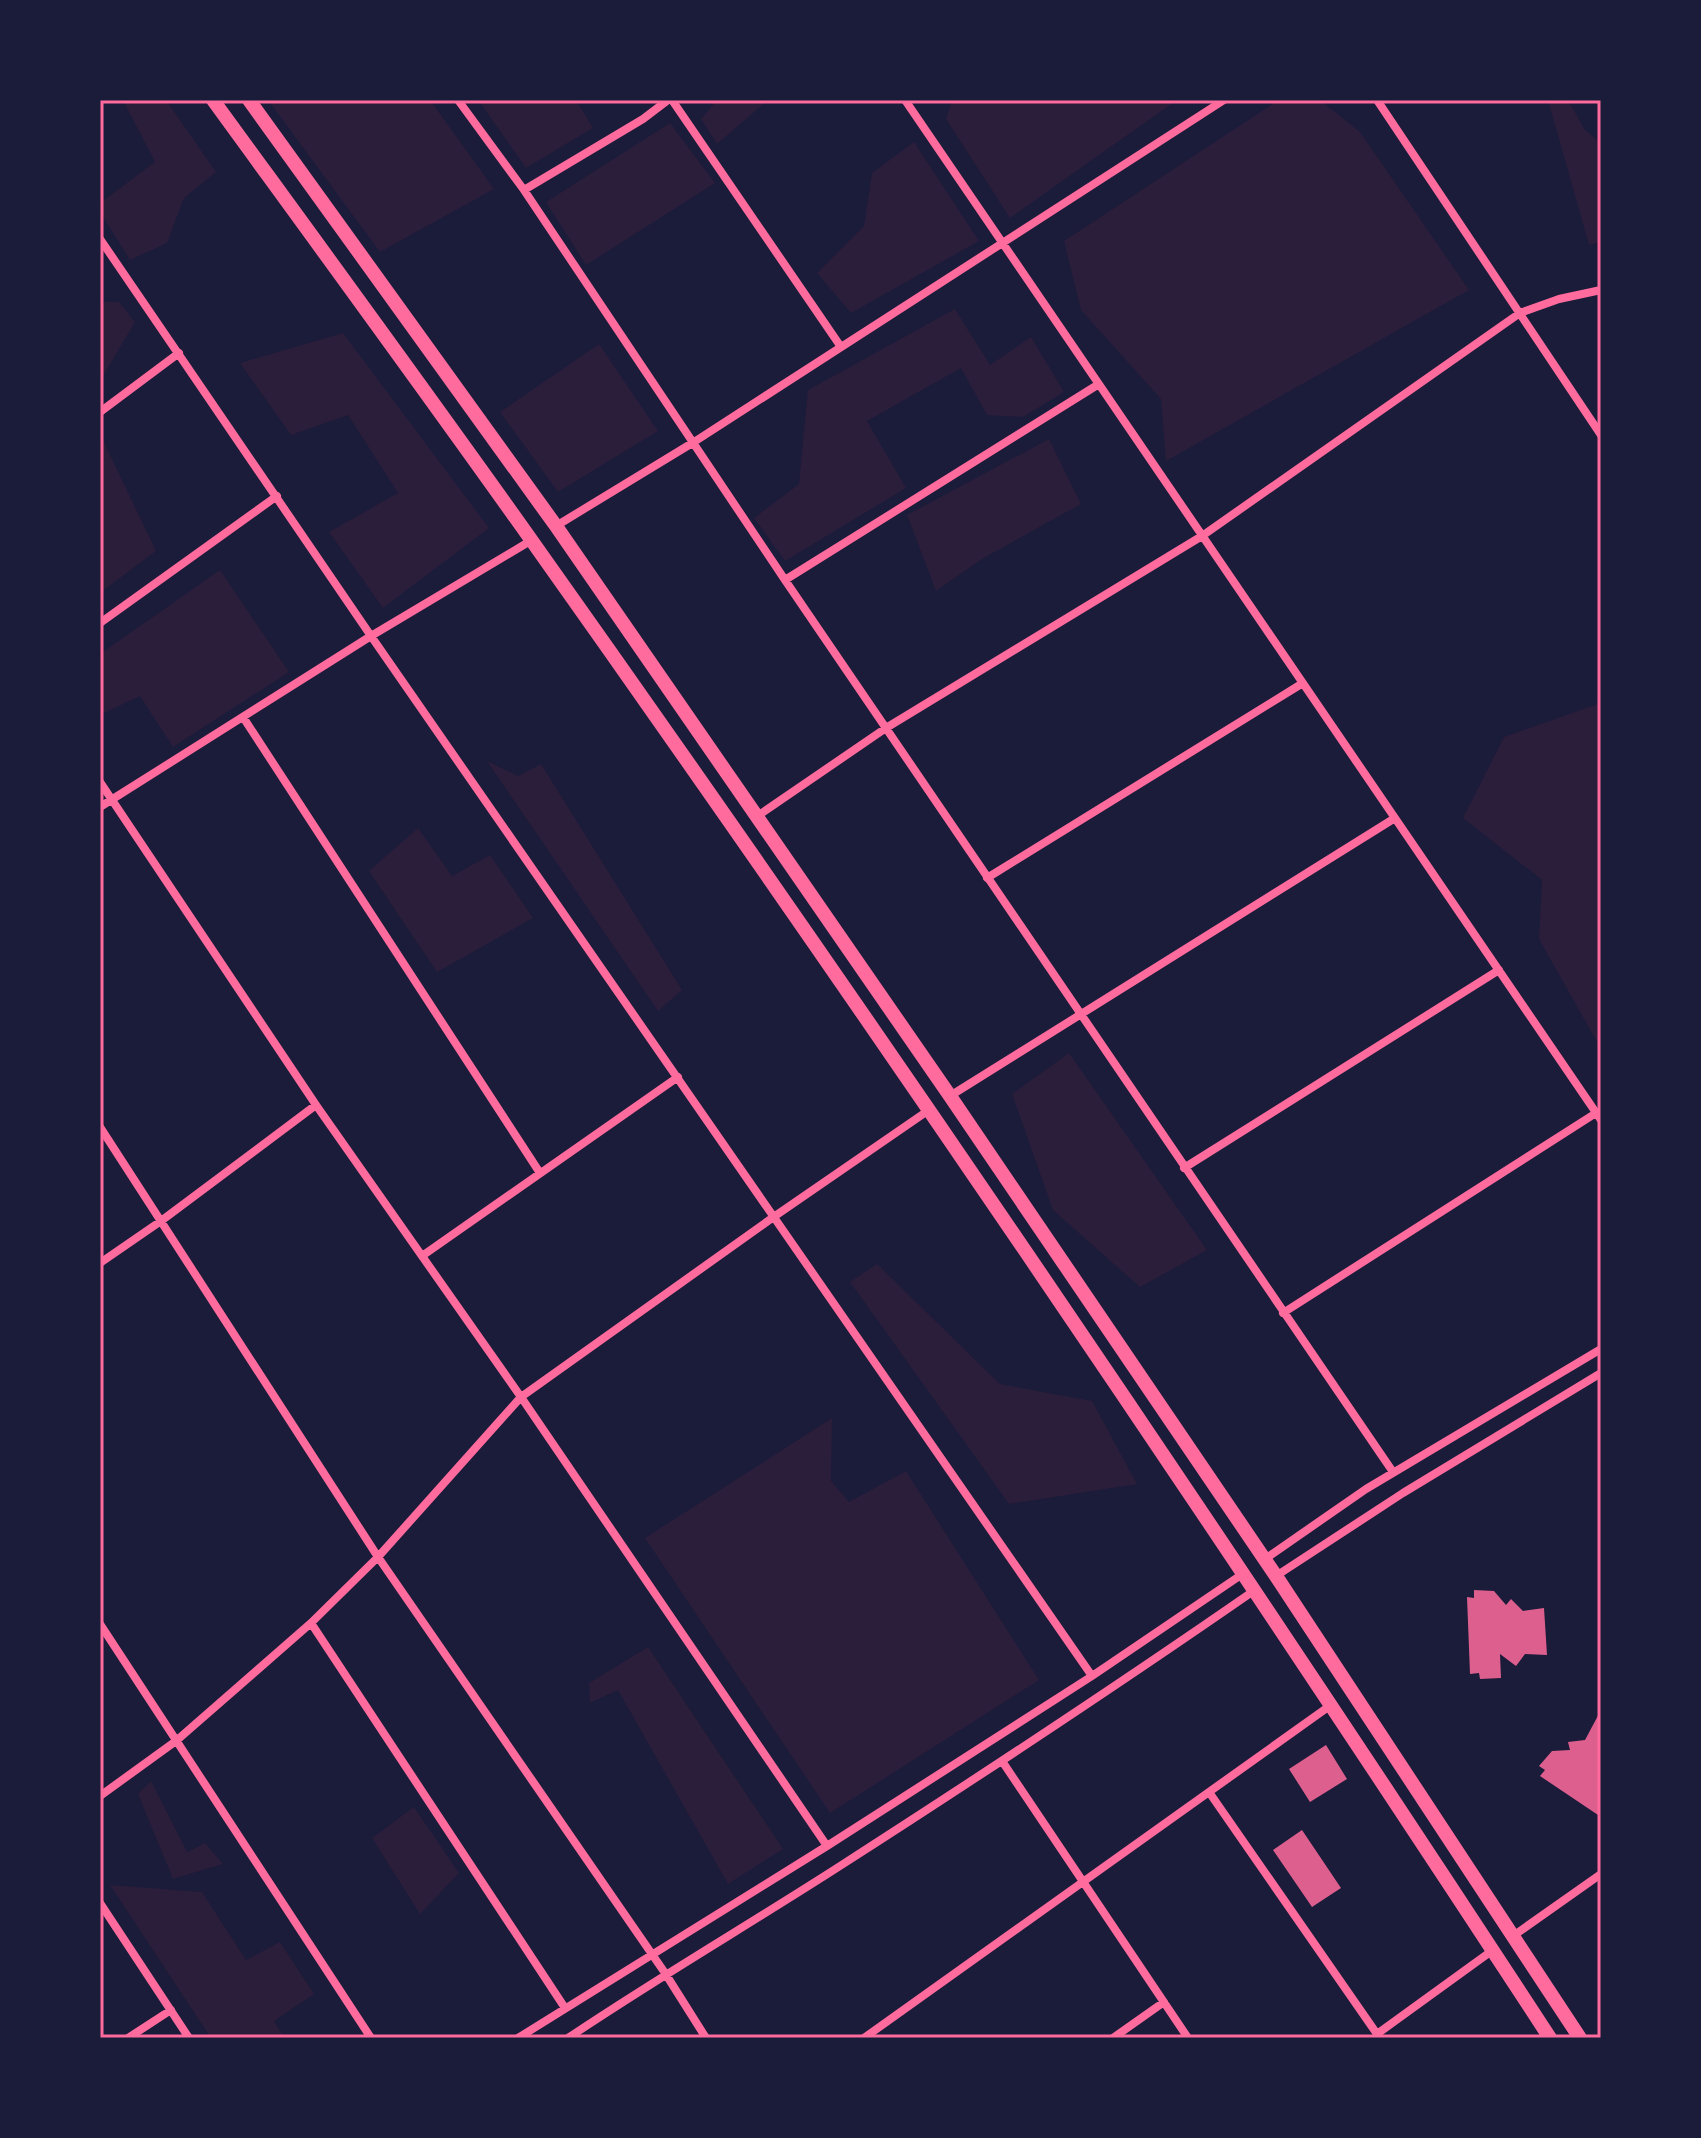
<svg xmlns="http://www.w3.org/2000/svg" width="1701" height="2138" font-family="Bitter,serif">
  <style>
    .green { fill: #2a1e3b }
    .building { fill: #dd5f8e }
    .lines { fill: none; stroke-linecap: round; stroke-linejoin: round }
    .minor { stroke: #ff6b9d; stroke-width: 8 }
    .tertiary { stroke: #ff6b9d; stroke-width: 14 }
    .neatline { fill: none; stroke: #ff6b9d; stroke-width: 3 }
  </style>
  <rect width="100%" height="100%" fill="#1b1b3a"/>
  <!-- green -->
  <path class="green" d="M 127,100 L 166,100 L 216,172 L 184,198 L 167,243 L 130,260 L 100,212 L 100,203 L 155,162 L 124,102 Z
    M 268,100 L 430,100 L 494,189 L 380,252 Z
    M 487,100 L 576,100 L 593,128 L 526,168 L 481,104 Z
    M 717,100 L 768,100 L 717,144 L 701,119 Z
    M 952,100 L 1177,100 L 1010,218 L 946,119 Z
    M 1279,100 L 1320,100 L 1360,132 L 1469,290 L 1166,461 L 1161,399 L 1081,310 L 1064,241 Z
    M 1548,100 L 1568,100 L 1585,130 L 1601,143 L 1601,242 L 1589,245 Z
    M 670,123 L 715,183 L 586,265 L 546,202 Z
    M 914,142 L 979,241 L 851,313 L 817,273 L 864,226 L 872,173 Z
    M 100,302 L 119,302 L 135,322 L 100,381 Z
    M 955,309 L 990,365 L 1031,337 L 1064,392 L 1023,417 L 987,415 L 961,368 L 867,421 L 906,488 L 785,561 L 754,518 L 799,484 L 808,390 Z
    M 343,333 L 489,528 L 383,608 L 329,532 L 398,493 L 348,415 L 291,435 L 240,363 Z
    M 599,344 L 658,431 L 558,492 L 500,412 Z
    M 101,436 L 156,551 L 100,593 L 100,437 Z
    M 1049,439 L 1081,504 L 982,559 L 936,591 L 907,515 Z
    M 220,570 L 289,672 L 173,747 L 140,696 L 100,715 L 100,654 Z
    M 1601,700 L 1601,1049 L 1539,939 L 1542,880 L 1463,818 L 1504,737 L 1595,705 Z
    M 487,761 L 518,776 L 541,764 L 682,990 L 658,1011 Z
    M 418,828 L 452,876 L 490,855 L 533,918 L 437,972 L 369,871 Z
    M 1069,1053 L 1207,1250 L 1140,1287 L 1053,1210 L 1012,1094 Z
    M 877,1264 L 1000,1384 L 1092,1401 L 1137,1484 L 1009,1504 L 850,1282 Z
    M 832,1418 L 831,1481 L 849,1502 L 906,1471 L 1039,1680 L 830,1813 L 645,1538 Z
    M 648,1647 L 783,1849 L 728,1884 L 618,1690 L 590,1703 L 589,1683 Z
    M 151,1781 L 187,1852 L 205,1843 L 223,1864 L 173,1879 L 138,1794 Z
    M 414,1807 L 459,1873 L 420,1914 L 372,1838 Z
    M 110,1885 L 202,1892 L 246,1960 L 280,1942 L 314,1994 L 274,2021 L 284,2038 L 211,2038 Z"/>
  <!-- building -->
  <path class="building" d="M 1474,1590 L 1494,1591 L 1506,1605 L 1511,1599 L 1523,1611 L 1544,1608 L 1547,1655 L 1525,1654 L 1516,1666 L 1500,1654 L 1501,1678 L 1480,1679 L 1479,1673 L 1470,1674 L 1467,1597 L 1474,1598 Z
    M 1601,1710 L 1601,1817 L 1540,1776 L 1545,1770 L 1539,1766 L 1552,1751 L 1570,1750 L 1568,1742 L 1585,1740 Z
    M 1326,1745 L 1347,1779 L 1310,1802 L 1289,1769 Z
    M 1302,1830 L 1341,1888 L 1312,1907 L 1273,1850 Z"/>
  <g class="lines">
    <!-- minor -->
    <path class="minor" d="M 458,100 L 524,190 L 785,580 L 1393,1472
      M 672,100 L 841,347
      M 905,100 L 1601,1120
      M 1377,100 L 1601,435
      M 524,190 L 643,119 L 668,100
      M 100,239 L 371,636 L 532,540
      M 100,412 L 179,353
      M 556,526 L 694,442 L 1224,100
      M 785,580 L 1099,384
      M 100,623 L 277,496
      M 243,717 L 540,1173
      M 100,782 L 316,1105 L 521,1397 L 827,1846
      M 100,807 L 371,636 L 1092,1676
      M 756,817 L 886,728 L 1202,536 L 1520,313 L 1559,299 L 1601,290
      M 987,878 L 1303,683
      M 950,1096 L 1395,818
      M 100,1127 L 378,1557 L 665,1973 L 706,2038
      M 1184,1168 L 1499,970
      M 422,1256 L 678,1077
      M 100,1263 L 161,1221 L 316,1105
      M 1283,1313 L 1596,1113
      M 1265,1559 L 1366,1489 L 1601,1349
      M 1276,1576 L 1403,1493 L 1601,1373
      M 311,1623 L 565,2008
      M 100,1624 L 371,2038
      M 1002,1761 L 1188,2038
      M 1209,1792 L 1377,2034 L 1493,1950
      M 100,1796 L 176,1741 L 311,1623 L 378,1557 L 521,1397 L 775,1216 L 929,1110
      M 100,1903 L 189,2038
      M 1513,1936 L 1601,1874
      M 128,2038 L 171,2010
      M 518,2038 L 827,1846 L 1092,1676 L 1244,1573
      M 568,2038 C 657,1978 750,1924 840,1866 C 980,1776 1118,1685 1255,1590
      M 864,2038 L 1331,1705
      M 1113,2038 L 1164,2002"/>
    <!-- tertiary -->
    <path class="tertiary" d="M 213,100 C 320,247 427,393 532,541 C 881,1033 1220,1533 1550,2038
      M 249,100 L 556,526 L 950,1096 L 1276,1576 L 1580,2038"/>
  </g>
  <!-- border -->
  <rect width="1701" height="2138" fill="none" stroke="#1b1b3a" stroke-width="204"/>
  <rect x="102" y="102" width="1497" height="1934" class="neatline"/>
</svg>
